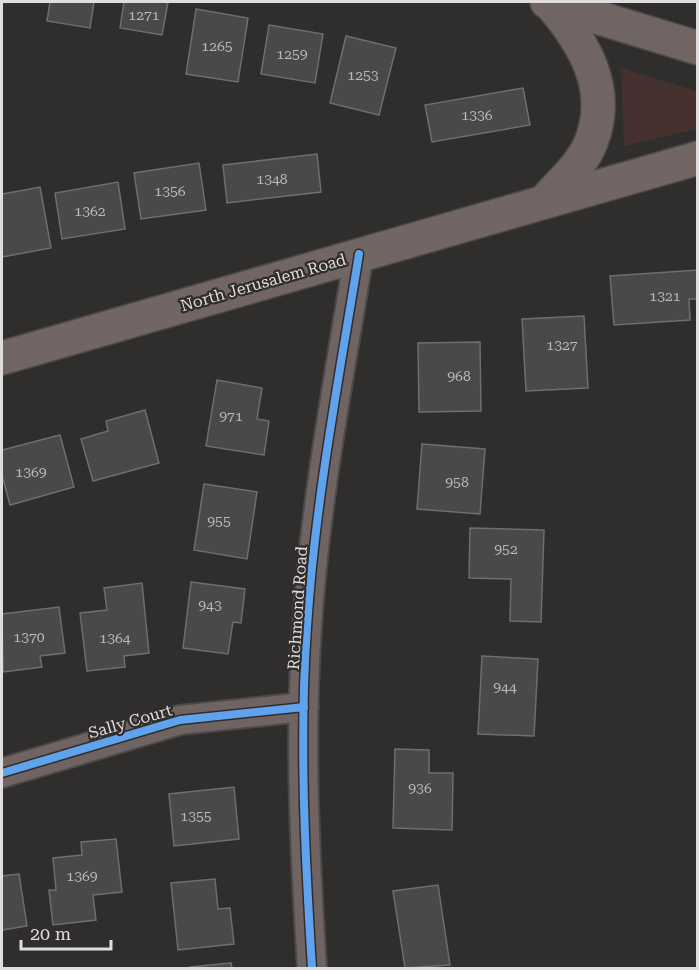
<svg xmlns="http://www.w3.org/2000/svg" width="699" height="970" font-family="'Roboto Serif',serif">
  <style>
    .green { fill: #45312d }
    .building { fill: #4a4948; stroke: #6f6e6e; stroke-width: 1.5 }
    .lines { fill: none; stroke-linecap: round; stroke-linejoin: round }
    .minor-casing { stroke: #4b4a49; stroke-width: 32 }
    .secondary-casing { stroke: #4b4a49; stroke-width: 36 }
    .primary-casing { stroke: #4b4a49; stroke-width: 36 }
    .minor { stroke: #6f6462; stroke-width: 28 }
    .secondary { stroke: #716664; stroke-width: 33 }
    .primary { stroke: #706563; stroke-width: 33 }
    .cycleway-casing { stroke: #302d2c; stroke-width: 11 }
    .cycleway { stroke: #60a3ed; stroke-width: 8 }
    .labels { text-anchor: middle; stroke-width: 4.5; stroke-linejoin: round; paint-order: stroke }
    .number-label { font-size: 14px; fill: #bab8b8 }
    .street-label { font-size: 16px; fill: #dfdddd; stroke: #302d2c }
  </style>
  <rect width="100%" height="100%" fill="#2f2e2d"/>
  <!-- green -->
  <path class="green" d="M 621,68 L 697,91 L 697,129 L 624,146 Z"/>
  <!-- building -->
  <path class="building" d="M 50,2 L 94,2 L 90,28 L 47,21 Z
    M 124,2 L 168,2 L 162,35 L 120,28 Z
    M 196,9 L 248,18 L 238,82 L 186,74 Z
    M 269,25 L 323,34 L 315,83 L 261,74 Z
    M 346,36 L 396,48 L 379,115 L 330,103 Z
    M 523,88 L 530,125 L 432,142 L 425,105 Z
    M 317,154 L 321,192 L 227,203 L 223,165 Z
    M 199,163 L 206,210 L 141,219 L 134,173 Z
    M 118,182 L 125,229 L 62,239 L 55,193 Z
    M 40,187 L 51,248 L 2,257 L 2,194 Z
    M 698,270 L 698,299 L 689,299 L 690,320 L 614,325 L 610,276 Z
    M 584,316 L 588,388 L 526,391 L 522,319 Z
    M 480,342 L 481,411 L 419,412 L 418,343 Z
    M 217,380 L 262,388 L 257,419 L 269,421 L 264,455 L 206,446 Z
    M 145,410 L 159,463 L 93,481 L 81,439 L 108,431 L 106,421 Z
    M 60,435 L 74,487 L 10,505 L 2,475 L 2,450 Z
    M 422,444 L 485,449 L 480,514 L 417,509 Z
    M 204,484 L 257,492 L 247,559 L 194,550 Z
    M 470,528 L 544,530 L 541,622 L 510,621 L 511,579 L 469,578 Z
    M 191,582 L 245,589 L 241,623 L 233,622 L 228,654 L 183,648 Z
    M 142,583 L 149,653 L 124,656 L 125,667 L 87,671 L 80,613 L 107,610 L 104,588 Z
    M 59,607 L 65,653 L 40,656 L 42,667 L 3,672 L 2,614 Z
    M 482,656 L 538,659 L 534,736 L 478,734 Z
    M 395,749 L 429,750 L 429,773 L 453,773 L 452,830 L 393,828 Z
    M 234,787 L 239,839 L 174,846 L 169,794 Z
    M 116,839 L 122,892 L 93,895 L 96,920 L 53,925 L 49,890 L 56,890 L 53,858 L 82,855 L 81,842 Z
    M 19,874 L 27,926 L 2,930 L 2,876 Z
    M 215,879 L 218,909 L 230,908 L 234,944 L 178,950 L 171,883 Z
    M 438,885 L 450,965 L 405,968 L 393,891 Z
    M 231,963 L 232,968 L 190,968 L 190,967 Z"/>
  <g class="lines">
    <!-- minor casing -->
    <g class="minor-casing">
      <path id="minor" d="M 2,773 L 180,720 L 304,707
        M 312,968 C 305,856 299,740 307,627 C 315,502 339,378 359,254"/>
    </g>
    <!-- secondary casing -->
    <g class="secondary-casing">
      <path id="secondary" d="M 2,358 L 698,158"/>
    </g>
    <!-- primary casing -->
    <g class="primary-casing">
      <path id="primary" d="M 547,2 L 698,48
        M 546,200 C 561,182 583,164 591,142 C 612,89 584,43 550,3"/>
    </g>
    <!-- minor -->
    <use href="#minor" class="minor"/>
    <!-- secondary -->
    <use href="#secondary" class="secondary"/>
    <!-- primary -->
    <use href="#primary" class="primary"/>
    <!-- cycleway casing -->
    <g class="cycleway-casing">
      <path id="cycleway" d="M 2,773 L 180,720 L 304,707
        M 312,968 C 305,856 299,740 307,627 C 315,502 339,378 359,254"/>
    </g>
    <!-- cycleway -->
    <use href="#cycleway" class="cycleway"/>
  </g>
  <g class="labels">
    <!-- number labels -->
    <g class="number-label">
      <text x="144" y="20">1271</text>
      <text x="217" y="51">1265</text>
      <text x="292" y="59">1259</text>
      <text x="363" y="80">1253</text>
      <text x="477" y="120">1336</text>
      <text x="272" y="184">1348</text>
      <text x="170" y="196">1356</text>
      <text x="90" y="216">1362</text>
      <text x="665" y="301">1321</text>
      <text x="562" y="350">1327</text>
      <text x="459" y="381">968</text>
      <text x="231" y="421">971</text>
      <text x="31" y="477">1369</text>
      <text x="457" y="487">958</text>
      <text x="219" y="526">955</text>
      <text x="506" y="554">952</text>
      <text x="210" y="610">943</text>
      <text x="29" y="642">1370</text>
      <text x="115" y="643">1364</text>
      <text x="505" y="692">944</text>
      <text x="420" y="793">936</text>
      <text x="196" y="821">1355</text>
      <text x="82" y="881">1369</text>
    </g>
    <!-- street labels -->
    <g class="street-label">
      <text transform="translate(263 282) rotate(-16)" y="6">North Jerusalem Road</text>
      <text transform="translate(297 608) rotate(-86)" y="6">Richmond Road</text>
      <text transform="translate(130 721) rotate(-16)" y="6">Sally Court</text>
    </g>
  </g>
  <!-- border -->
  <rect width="699" height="970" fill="none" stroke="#dfdddd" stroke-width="6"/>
  <!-- scale -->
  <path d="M21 940v9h90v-9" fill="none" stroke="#dfdddd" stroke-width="3"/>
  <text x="30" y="940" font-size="18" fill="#dfdddd" stroke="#302d2c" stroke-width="4.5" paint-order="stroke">20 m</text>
</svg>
